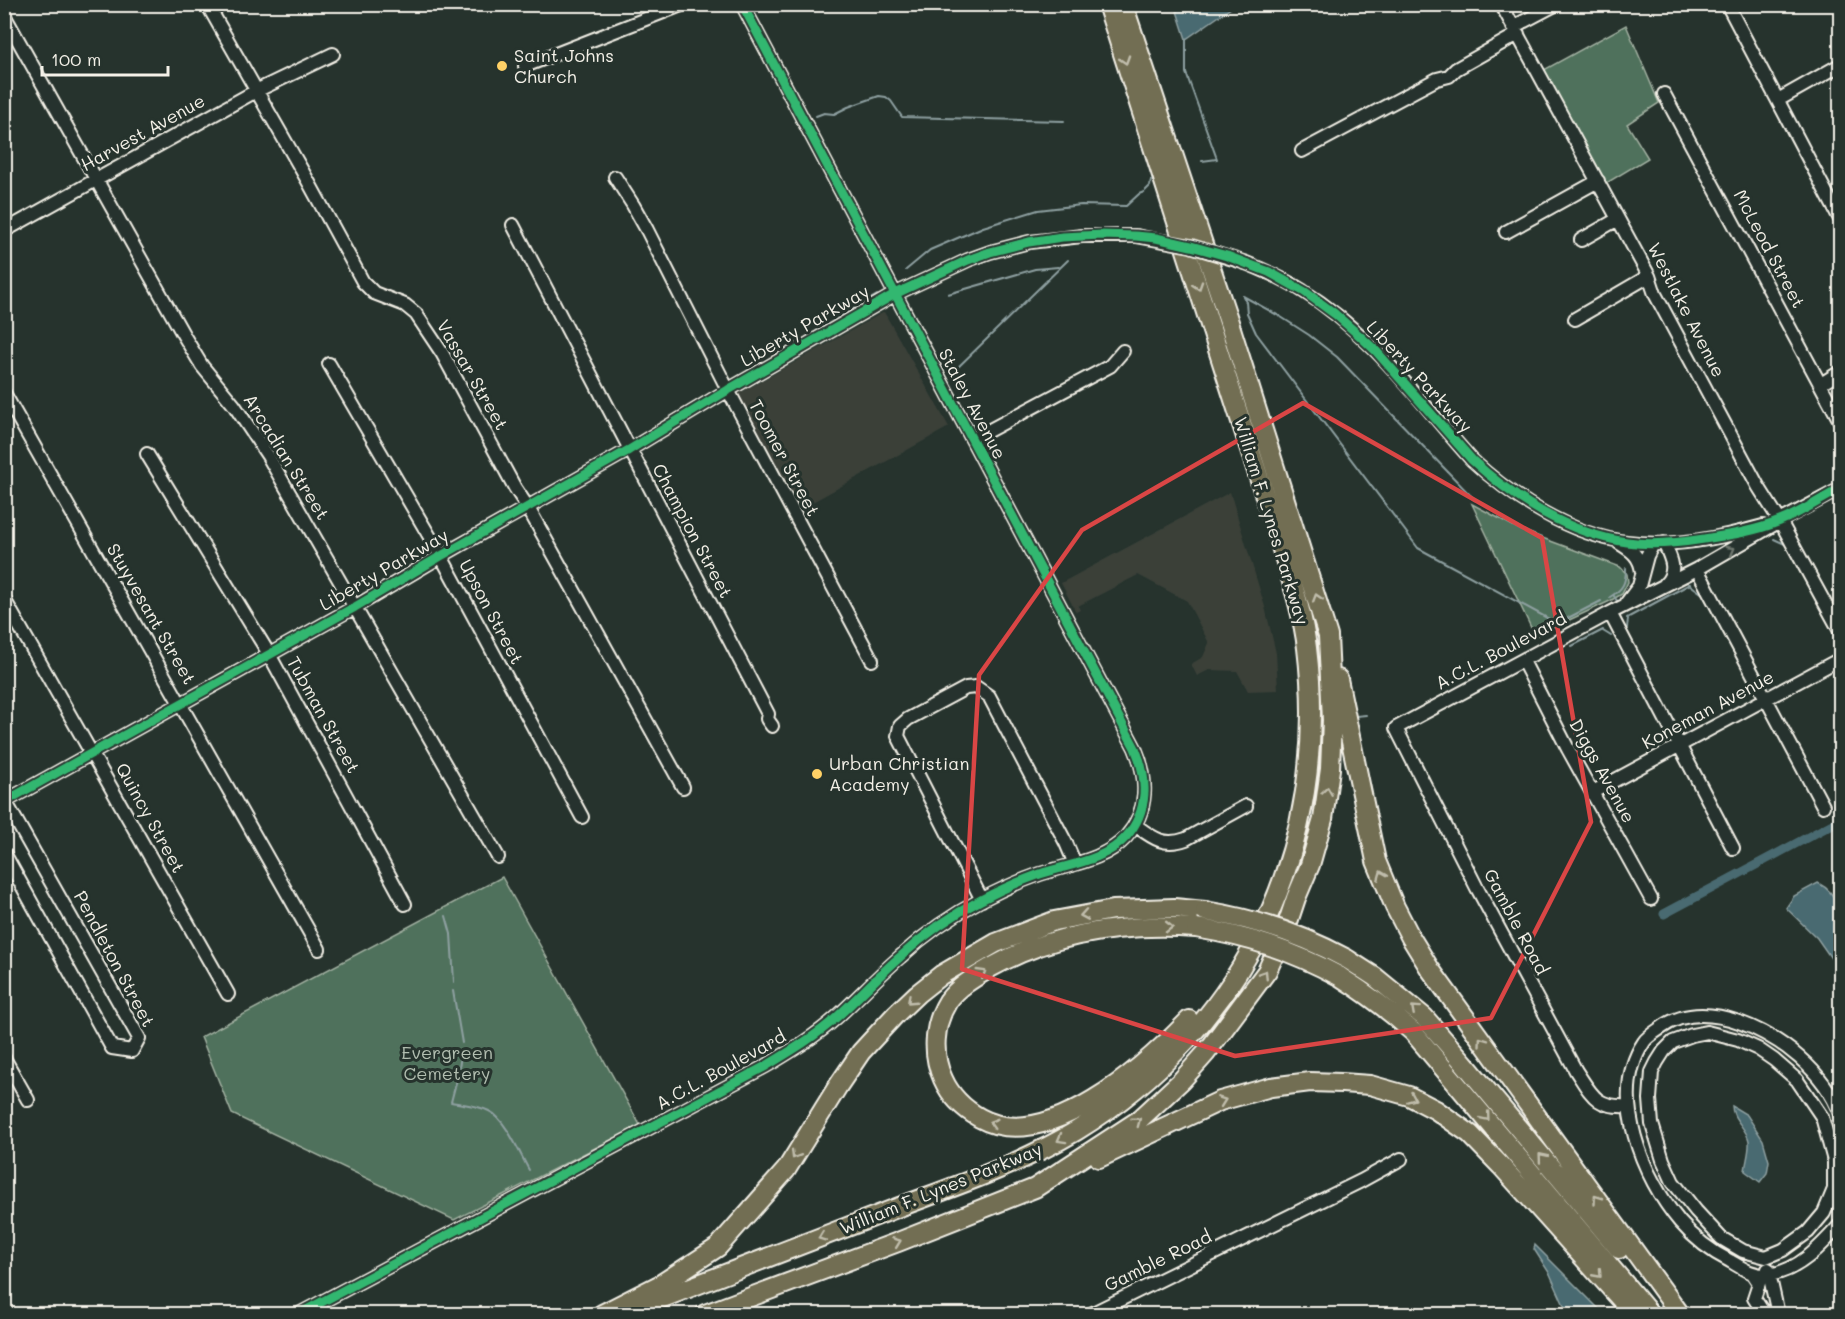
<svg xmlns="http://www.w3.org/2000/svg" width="1845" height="1319" font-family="Mali,sans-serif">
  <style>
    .built { fill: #3a4039 }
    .green { fill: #50715b; stroke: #a2b1a2; stroke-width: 1.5 }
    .water { fill: #4a6a71; stroke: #8ea0a1; stroke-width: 1.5 }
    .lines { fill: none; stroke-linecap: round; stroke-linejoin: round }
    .stream { stroke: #8ea0a1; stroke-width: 2 }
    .canal { stroke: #4a6a71; stroke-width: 9 }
    .minor-casing { stroke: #f4f1e8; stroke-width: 16 }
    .highway-casing { stroke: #f4f1e8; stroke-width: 22 }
    .minor { stroke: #26332d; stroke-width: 12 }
    .highway { stroke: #726e52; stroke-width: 18 }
    .minor-bridge-casing { stroke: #f4f1e8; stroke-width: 16; stroke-linecap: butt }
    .highway-bridge-casing { stroke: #f4f1e8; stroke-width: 22; stroke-linecap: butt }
    .minor-bridge { stroke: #26332d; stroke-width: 12 }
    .highway-bridge { stroke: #726e52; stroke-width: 18 }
    .cycleway-casing { stroke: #26332d; stroke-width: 13 }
    .cycleway { stroke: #33b770; stroke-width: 9 }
    .oneway { stroke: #c0bdac }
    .oneway2 { stroke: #6e766e }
    .marked { fill: none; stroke: #da4645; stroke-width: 4.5; stroke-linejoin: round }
    .poi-dot { fill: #ffd166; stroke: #26332d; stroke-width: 2 }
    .labels { text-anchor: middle; stroke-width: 6; stroke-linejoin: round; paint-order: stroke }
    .poi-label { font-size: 18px; fill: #f4f1e8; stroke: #26332d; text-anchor: start }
    .street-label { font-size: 18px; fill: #f4f1e8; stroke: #26332d }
    .park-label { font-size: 18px; fill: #b2beb0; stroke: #26332d }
  </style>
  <rect width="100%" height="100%" fill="#26332d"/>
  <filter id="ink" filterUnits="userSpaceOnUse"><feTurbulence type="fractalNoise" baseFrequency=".0167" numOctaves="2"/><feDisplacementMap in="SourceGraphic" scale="12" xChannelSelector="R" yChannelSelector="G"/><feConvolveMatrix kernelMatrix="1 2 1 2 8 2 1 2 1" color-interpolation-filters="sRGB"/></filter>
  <g filter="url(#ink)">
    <!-- built -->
    <path class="built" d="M 884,312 L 949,427 L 798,510 L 738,394 Z
      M 1230,492 L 1265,607 L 1276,653 L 1278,690 L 1248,691 L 1237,671 L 1209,670 L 1197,676 L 1191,664 L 1203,657 L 1209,643 L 1187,601 L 1138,575 L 1078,606 L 1080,610 L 1076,612 L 1061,583 Z"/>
    <!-- green -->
    <path class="green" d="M 1626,25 L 1659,103 L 1627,124 L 1648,158 L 1605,184 L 1544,70 Z
      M 1472,504 L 1521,530 L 1620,567 L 1627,574 L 1628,582 L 1622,594 L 1610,601 L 1535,636 Z
      M 502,877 L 640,1125 L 454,1220 L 232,1114 L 201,1037 Z"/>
    <!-- water -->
    <path class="water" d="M 1175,5 L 1175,4 L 1235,5 L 1186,39 Z
      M 1818,883 C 1838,893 1845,917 1839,938 L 1840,940 L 1840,967 L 1833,961 L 1817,938 L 1786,908 L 1794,896 Z
      M 1732,1106 L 1747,1115 L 1763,1140 L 1769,1161 L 1767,1173 L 1760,1182 L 1745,1171 C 1746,1162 1750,1150 1749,1141 C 1747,1128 1732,1120 1732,1106 Z
      M 1535,1245 L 1604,1314 L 1570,1314 L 1567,1312 L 1550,1274 L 1534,1249 Z"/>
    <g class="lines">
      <!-- stream -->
      <path class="stream" d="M 1186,39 L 1186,73 L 1217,159 L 1202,161
        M 816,116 L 824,113 L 834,114 L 848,107 L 879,96 L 886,97 L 891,101 L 902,117 L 1064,121
        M 906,270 L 930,250 L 983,227 L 1038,210 L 1081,205 L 1126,206 L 1139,194 L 1144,192 L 1150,186 L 1151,180
        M 948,294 L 1035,269 L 1058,267
        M 1243,296 L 1246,302 L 1247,313 L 1256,333 L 1418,548 L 1549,619 L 1563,621 L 1566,619 L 1569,623
        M 1243,296 L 1281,317 L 1309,335 L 1337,357 L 1475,500
        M 948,368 L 954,371 L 1068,260
        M 751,370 L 877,295
        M 1774,539 L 1787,545
        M 1689,584 L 1704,595
        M 1614,596 L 1617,601 L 1620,600
        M 1610,597 C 1623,589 1626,583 1626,568
        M 1627,618 L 1690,584
        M 1566,619 L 1601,601
        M 1627,628 L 1628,619
        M 1603,631 L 1611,636
        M 1572,646 L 1603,630
        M 1356,716 L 1366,715
        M 446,916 L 451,934 L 454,982
        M 453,991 L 462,1043
        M 461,1055 L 458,1075 L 451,1102 C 464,1104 477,1105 489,1111 C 505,1118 520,1154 529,1170"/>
      <!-- canal -->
      <path class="canal" d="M 1664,914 L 1840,820"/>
      <!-- minor casing -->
      <g class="minor-casing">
        <path id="minor" d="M 207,4 L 308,181 L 363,282 L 374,293 L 405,305 L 416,314 L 442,353 L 515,488 L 527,506 L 683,787
          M 1501,4 L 1649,276 L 1655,294 L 1758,486 L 1780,521 L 1840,631
          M 1727,4 L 1840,219
          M 4,15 L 184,336 L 202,366 L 234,405 L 268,456 L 498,857
          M 1513,27 L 1557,4
          M 525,66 L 684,4
          M 1664,94 L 1840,421
          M 1778,100 L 1840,65
          M 1302,151 L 1437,79 L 1449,76 L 1456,69 L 1518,34
          M 615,177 L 633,205 L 647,230 L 728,390 L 872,660
          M 513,225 L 768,714 L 767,719 L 772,726
          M 4,231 L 256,91 L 333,54
          M 1506,232 L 1598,181
          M 1581,240 L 1618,219
          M 1246,263 C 1266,271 1285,279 1303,291 C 1371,333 1419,401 1472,460 C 1513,498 1570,535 1627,542 C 1673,548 1720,538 1763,526
          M 1575,319 L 1649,276
          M 329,364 L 441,556 L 582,817
          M 1821,384 L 1840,372
          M 4,393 L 319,949
          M 973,439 L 1110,366 L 1123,351
          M 147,454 L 269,654 L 405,904
          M 1619,543 C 1632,551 1640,556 1642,572
          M 1664,543 C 1671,558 1678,571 1665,584
          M 1697,569 L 1823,806
          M 4,599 L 228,994
          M 1627,602 L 1639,586 L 1647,556 L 1653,544
          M 1610,613 L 1733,848
          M 1523,661 L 1568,749 L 1651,899
          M 1593,792 L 1840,659
          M 4,799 L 139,1038 L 132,1051 L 112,1048 L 4,853
          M 4,802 L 355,607 L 441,556 L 629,450 L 728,390 L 895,294 L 968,260 L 990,252 L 1029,242 L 1082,236 L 1136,236
          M 1135,825 C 1153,838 1163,847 1186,839 L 1246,806
          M 982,900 L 898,736 L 900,726 L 908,719 L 966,688 L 976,687 L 989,696 L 1066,843 L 1075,864
          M 1707,1032 L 1738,1040 L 1758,1049 L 1774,1060 L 1797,1080 L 1822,1117 L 1834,1161 L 1834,1189 L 1824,1213 L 1808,1232 L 1783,1250 L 1766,1257 L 1743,1251 L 1721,1238 L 1696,1211 L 1673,1182 L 1663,1160 L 1652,1124 L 1650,1099 L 1652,1072 L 1657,1062 L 1664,1051 L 1673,1042 L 1692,1035 Z
          M 4,1058 L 28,1100
          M 1628,1106 C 1596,1108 1592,1095 1576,1071 L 1477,888 L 1396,728 L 1610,613 L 1697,569 L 1780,521 L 1840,489
          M 1840,1114 C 1824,1071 1781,1037 1739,1022 C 1713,1013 1684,1011 1661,1028 C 1655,1032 1647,1037 1644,1042 C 1608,1096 1643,1178 1680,1222 C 1693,1237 1712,1252 1730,1261 C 1742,1268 1753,1276 1767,1275 C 1798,1272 1821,1246 1840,1225
          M 1768,1269 L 1778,1314
          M 1753,1274 L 1759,1283 L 1754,1298 L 1763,1312 L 1778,1314
          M 299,1314 L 766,1066 C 791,1051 816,1036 837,1017 C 859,997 878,976 900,957 C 925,934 952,915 981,900 C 1000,890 1020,881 1040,874 C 1070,864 1104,861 1126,837 C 1149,811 1148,778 1135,748 L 742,4
          M 1091,1314 L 1361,1181 L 1401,1159"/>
      </g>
      <!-- highway casing -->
      <g class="highway-casing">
        <path id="highway" d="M 1338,679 L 1376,861 L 1395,907 L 1411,938 L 1430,969 L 1680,1314
          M 1347,959 L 1375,977 L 1424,1017 L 1464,1063 L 1619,1249
          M 1339,976 C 1366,993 1390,1011 1413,1032 L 1650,1314
          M 1189,1020 C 1146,1065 1047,1155 980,1118 C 964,1109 951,1097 943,1079 C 932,1055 933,1025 948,1001 C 959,986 975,977 990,968 C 1054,932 1125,923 1196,928
          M 1099,1158 L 1220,1101 L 1271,1087 L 1310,1082 L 1342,1083 L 1370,1085 L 1409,1096 L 1436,1110 L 1470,1134 L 1501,1166 L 1634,1314
          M 602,1314 L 661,1284 L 718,1247 L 786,1170 L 838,1086 L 861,1052 L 896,1014 L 917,994 L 941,975 L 996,943 L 1054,921 L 1113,910 L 1174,908 L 1205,911
          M 621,1314 C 712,1279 803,1244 894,1209 C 955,1186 1019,1165 1076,1131 C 1246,1027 1331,845 1307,648 C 1303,613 1291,579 1281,546 L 1107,4
          M 705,1314 L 898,1242 L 1035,1188 L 1139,1120 L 1181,1081 L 1206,1053 L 1267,971 L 1284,934 L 1296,898 L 1310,865 L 1323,819 L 1330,769 L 1332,720 L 1328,636 L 1228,319 L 1123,4"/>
      </g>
      <!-- minor -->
      <use href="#minor" class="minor"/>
      <!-- highway -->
      <use href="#highway" class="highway"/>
      <!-- minor-bridge casing -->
      <g class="minor-bridge-casing">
        <path id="minor-bridge" d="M 1136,236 L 1191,246 L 1246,263"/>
      </g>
      <!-- highway-bridge casing -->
      <g class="highway-bridge-casing">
        <path id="highway-bridge" d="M 1205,911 C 1256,919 1301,934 1347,959
          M 1196,928 C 1250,937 1290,950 1339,976"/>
      </g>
      <!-- minor-bridge -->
      <use href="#minor-bridge" class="minor-bridge"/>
      <!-- highway-bridge -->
      <use href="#highway-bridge" class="highway-bridge"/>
      <!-- cycleway casing -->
      <g class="cycleway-casing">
        <path id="cycleway" d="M 4,802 L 355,607 L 441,556 L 629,450 L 728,390 L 895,294 L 968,260 L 990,252 L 1029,242 L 1062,237 L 1101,235 L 1136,236 L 1156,238 L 1191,246 L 1227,256 L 1269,272 L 1305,292 L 1335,314 L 1361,337 L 1376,351 L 1472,460 C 1514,499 1569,534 1627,542 C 1653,546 1679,543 1704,539 C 1730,535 1756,531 1780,521 C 1801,513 1821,499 1840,489
          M 299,1314 L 766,1066 C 791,1051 816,1036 837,1017 C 859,997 878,976 900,957 C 925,934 952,915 981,900 C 1000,890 1020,881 1040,874 C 1070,864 1104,861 1126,837 C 1149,811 1148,778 1135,748 L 742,4"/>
      </g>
      <!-- cycleway -->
      <use href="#cycleway" class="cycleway"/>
    </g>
    <!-- one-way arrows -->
    <defs><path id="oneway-chevron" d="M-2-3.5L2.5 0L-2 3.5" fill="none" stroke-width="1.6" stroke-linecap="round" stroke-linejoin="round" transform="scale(1.5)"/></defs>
    <g class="oneway">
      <use href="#oneway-chevron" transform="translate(1125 60) rotate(72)"/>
      <use href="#oneway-chevron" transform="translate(1198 286) rotate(72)"/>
      <use href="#oneway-chevron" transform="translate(1317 598) rotate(-107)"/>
      <use href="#oneway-chevron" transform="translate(1327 791) rotate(-81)"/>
      <use href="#oneway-chevron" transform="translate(1382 875) rotate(-112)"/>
      <use href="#oneway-chevron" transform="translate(1084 915) rotate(170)"/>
      <use href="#oneway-chevron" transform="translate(1169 927) rotate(1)"/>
      <use href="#oneway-chevron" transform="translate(982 973) rotate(-31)"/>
      <use href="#oneway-chevron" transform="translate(1264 974) rotate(-57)"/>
      <use href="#oneway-chevron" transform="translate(911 1000) rotate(137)"/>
      <use href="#oneway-chevron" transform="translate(1415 1009) rotate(-138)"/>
      <use href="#oneway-chevron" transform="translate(1482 1041) rotate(-126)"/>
      <use href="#oneway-chevron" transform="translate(1412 1098) rotate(24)"/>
      <use href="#oneway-chevron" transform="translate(1222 1101) rotate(-20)"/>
      <use href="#oneway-chevron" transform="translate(1486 1117) rotate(50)"/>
      <use href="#oneway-chevron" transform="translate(1137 1121) rotate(-37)"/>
      <use href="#oneway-chevron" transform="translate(993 1123) rotate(-163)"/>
      <use href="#oneway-chevron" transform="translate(1061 1139) rotate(151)"/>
      <use href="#oneway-chevron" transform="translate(795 1155) rotate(121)"/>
      <use href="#oneway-chevron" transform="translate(1542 1157) rotate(-130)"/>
      <use href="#oneway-chevron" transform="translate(1597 1199) rotate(-126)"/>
      <use href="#oneway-chevron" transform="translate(822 1237) rotate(159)"/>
      <use href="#oneway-chevron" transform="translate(897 1242) rotate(-21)"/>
      <use href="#oneway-chevron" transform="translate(1598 1274) rotate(48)"/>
    </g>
    <use class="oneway2" href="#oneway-chevron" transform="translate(1731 550) rotate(-30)"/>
  </g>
  <!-- marked area -->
  <path class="marked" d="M 1303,403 L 1542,538 L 1591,822 L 1491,1018 L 1235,1056 L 962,969 L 979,675 L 1082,530 Z"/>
  <!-- markers -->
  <g class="poi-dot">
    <circle cx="502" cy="66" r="6"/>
    <circle cx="817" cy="774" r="6"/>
  </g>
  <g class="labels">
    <!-- poi labels -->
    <g class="poi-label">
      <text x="514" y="62">Saint Johns<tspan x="514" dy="21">Church</tspan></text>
      <text x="829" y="770">Urban Christian<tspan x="829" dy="21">Academy</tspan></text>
    </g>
    <!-- street labels -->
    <g class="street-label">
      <text transform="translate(143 133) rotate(-29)" y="6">Harvest Avenue</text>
      <text transform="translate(1769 249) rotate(62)" y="6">McLeod Street</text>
      <text transform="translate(1686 310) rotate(63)" y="6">Westlake Avenue</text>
      <text transform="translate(805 326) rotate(-30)" y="6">Liberty Parkway</text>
      <text transform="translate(472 375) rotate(60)" y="6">Vassar Street</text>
      <text transform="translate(1419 377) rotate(47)" y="6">Liberty Parkway</text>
      <text transform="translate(972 404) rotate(62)" y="6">Staley Avenue</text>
      <text transform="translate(286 457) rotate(58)" y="6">Arcadian Street</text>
      <text transform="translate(784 458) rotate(62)" y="6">Toomer Street</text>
      <text transform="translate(1271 521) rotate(73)" y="6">William F. Lynes Parkway</text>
      <text transform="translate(692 531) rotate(62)" y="6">Champion Street</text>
      <text transform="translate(384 570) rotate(-30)" y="6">Liberty Parkway</text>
      <text transform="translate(491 612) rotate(62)" y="6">Upson Street</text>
      <text transform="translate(151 614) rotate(60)" y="6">Stuyvesant Street</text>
      <text transform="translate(1501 651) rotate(-28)" y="6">A.C.L. Boulevard</text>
      <text transform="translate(1708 710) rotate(-28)" y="6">Koneman Avenue</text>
      <text transform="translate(323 715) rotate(61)" y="6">Tubman Street</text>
      <text transform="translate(1602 771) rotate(61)" y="6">Diggs Avenue</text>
      <text transform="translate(150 818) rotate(61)" y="6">Quincy Street</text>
      <text transform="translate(1516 922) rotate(62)" y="6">Gamble Road</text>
      <text transform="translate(114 959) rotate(62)" y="6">Pendleton Street</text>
      <text transform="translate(721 1070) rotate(-29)" y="6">A.C.L. Boulevard</text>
      <text transform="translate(941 1189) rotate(-22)" y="6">William F. Lynes Parkway</text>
      <text transform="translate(1158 1261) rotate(-26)" y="6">Gamble Road</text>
    </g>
    <!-- park labels -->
    <g class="park-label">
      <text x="447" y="1059">Evergreen<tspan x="447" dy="21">Cemetery</tspan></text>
    </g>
  </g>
  <!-- margin -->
  <rect width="1845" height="1319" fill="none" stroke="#26332d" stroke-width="24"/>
  <rect x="12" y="12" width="1821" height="1295" fill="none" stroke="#f4f1e8" stroke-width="2" filter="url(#ink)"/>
  <!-- scale -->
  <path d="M42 66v9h126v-9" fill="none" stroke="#f4f1e8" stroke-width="3"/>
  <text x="51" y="66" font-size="18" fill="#f4f1e8" stroke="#26332d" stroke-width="4.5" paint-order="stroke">100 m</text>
</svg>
